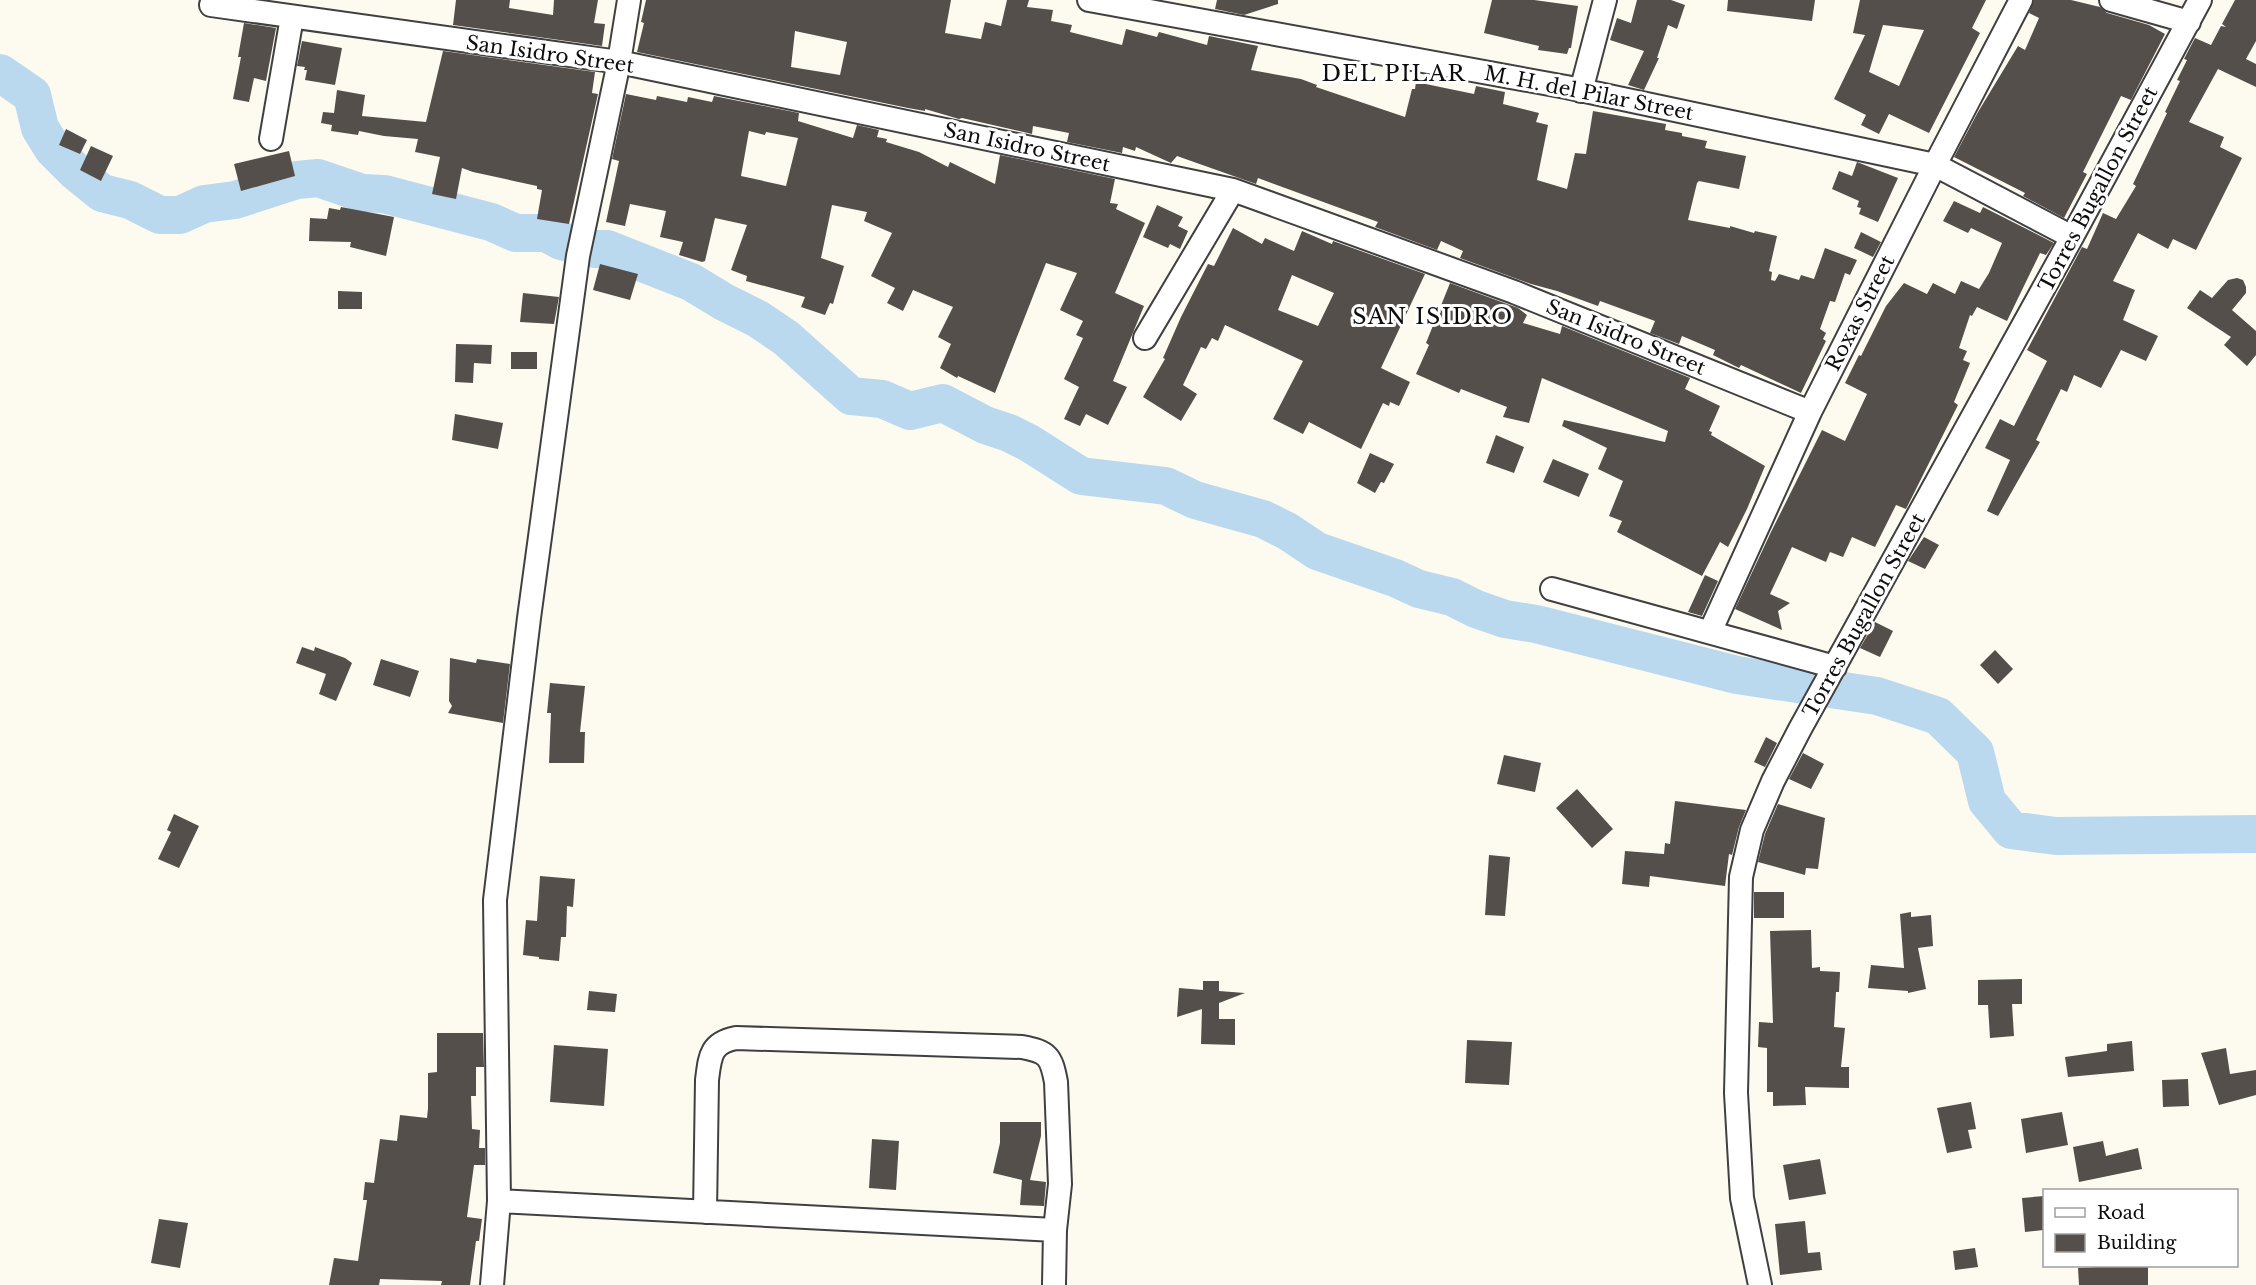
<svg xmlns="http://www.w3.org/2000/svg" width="2256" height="1285" font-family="'Libre Baskerville',serif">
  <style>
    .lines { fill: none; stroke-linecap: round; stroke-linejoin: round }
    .river { stroke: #bbd9ee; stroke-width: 38 }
    .building { fill: #544f4b; fill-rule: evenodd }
    .minor-casing { stroke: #404040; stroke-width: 26 }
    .minor { stroke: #fff; stroke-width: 22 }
    .labels { text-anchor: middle; stroke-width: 6; stroke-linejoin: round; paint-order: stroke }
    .street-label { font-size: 20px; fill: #0d0d0d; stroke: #fff }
    .quarter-label { font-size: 22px; letter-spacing: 1.5px; fill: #0d0d0d; stroke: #fff }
  </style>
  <rect width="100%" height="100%" fill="#fdfbf0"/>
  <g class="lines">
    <!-- river -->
    <path class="river" d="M 0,73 L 32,95 L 40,128 L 53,149 L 76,172 L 102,193 L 130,200 L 160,215 L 180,215 L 204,204 L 235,200 L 297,180 L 318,178 L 362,193 L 384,194 L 491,222 L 516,233 L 546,233 L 561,241 L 595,249 L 607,249 L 691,282 L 724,302 L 758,319 L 786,338 L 851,396 L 882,399 L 910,411 L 943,403 L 985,425 L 1009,433 L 1029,443 L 1081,476 L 1166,486 L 1195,500 L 1263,519 L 1287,531 L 1317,551 L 1395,578 L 1419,589 L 1452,597 L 1476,609 L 1505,619 L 1536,624 L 1737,675 L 1877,696 L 1938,716 L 1975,752 L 1987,801 L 2011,830 L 2056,836 L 2256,834"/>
  </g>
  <!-- building -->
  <path class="building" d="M 456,0 L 510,0 L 509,8 L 553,15 L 554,0 L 598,0 L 594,23 L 605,24 L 602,46 L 453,25 Z
    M 646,0 L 951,0 L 945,33 L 981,39 L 985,22 L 1001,26 L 1007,0 L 1029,0 L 1027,7 L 1053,10 L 1051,21 L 1072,25 L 1070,32 L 1122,45 L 1126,29 L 1157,37 L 1159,32 L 1207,45 L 1209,36 L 1258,46 L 1251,70 L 1301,79 L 1317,85 L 1316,87 L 1405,117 L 1412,89 L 1415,89 L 1416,82 L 1474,94 L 1476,86 L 1505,92 L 1503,104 L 1539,113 L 1536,122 L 1548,125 L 1537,180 L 1567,189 L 1575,153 L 1586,154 L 1593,111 L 1666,124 L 1665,130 L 1682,133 L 1682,136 L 1707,141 L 1705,148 L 1746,156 L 1739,189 L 1699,181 L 1697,183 L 1688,220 L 1730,228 L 1730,226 L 1754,233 L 1755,231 L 1777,236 L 1769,271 L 1772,272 L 1771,280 L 1775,281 L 1779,274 L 1799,280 L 1801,275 L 1814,279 L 1825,248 L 1857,260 L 1850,275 L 1845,273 L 1835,302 L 1830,301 L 1820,329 L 1826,333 L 1823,339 L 1826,341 L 1801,393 L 1741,365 L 1739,368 L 1713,355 L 1715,350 L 1682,336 L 1679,344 L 1650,333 L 1655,321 L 1600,301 L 1598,306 L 1557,291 L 1531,284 L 1460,258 L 1463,251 L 1441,241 L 1437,250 L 1375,227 L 1378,222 L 1258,178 L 1256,184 L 1177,156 L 1171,163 L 1136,147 L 1135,151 L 1123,147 L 1122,153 L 1067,142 L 1069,133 L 1033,126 L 1032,134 L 962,118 L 959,119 L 925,109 L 925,111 L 908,108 L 637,52 L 644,23 L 641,22 ZM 795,31 L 847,42 L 840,75 L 791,67 Z
    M 1217,0 L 1278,0 L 1278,4 L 1244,15 L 1215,9 Z
    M 1492,0 L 1534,0 L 1578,6 L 1571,48 L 1569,48 L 1567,54 L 1538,50 L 1539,46 L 1484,33 Z
    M 1637,0 L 1671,0 L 1685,5 L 1677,29 L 1668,25 L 1657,58 L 1659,58 L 1644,90 L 1628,85 L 1644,51 L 1610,40 L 1617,18 L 1631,23 Z
    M 1728,0 L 1815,0 L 1812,21 L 1727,11 Z
    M 1860,0 L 1986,0 L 1972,28 L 1980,33 L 1929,133 L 1889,114 L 1879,134 L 1861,125 L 1866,115 L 1834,99 L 1865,35 L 1853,33 ZM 1883,25 L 1924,30 L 1899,86 L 1869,72 Z
    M 2034,0 L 2071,0 L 2100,7 L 2107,13 L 2149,25 L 2165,34 L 2131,100 L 2121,96 L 2083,172 L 2087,174 L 2064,218 L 2023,196 L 2025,193 L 1954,157 L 1978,112 L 2018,46 L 2025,50 L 2039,18 L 2029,13 Z
    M 2235,0 L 2256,0 L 2256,41 L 2246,59 L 2256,64 L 2256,87 L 2218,69 L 2189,122 L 2224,137 L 2220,147 L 2242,158 L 2196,250 L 2173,239 L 2168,249 L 2138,233 L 2113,281 L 2135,290 L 2123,320 L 2158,336 L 2146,361 L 2121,350 L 2101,388 L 2074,375 L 2067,392 L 2061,389 L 2036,440 L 2040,442 L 1998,516 L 1987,511 L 2010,460 L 1985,448 L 2000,419 L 2014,426 L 2047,361 L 2027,350 L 2082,247 L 2087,249 L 2103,213 L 2116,219 L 2136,186 L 2133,184 L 2167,113 L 2165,112 L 2180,81 L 2177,80 L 2187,60 L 2184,59 L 2195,38 L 2211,45 L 2221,26 L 2226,27 L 2222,24 Z
    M 244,23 L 276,28 L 266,81 L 254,78 L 249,102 L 233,99 L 241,57 L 238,57 Z
    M 302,41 L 342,48 L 335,85 L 305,80 L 307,70 L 304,70 L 305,67 L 297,66 Z
    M 443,51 L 595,72 L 592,93 L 598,94 L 569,224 L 537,219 L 542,190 L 537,189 L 537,186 L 473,172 L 462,168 L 456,199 L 432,194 L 440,157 L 415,152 L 418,139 L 384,136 L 359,131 L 358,135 L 331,131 L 332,125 L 321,123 L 323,112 L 334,113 L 337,90 L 365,95 L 362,116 L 426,122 Z
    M 626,94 L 656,100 L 657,96 L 687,102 L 688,97 L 712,102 L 714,96 L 799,113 L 798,121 L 853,138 L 857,125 L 879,130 L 877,137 L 887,139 L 886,142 L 919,152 L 948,167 L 950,162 L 995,184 L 1000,155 L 1115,179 L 1110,203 L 1118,204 L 1116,209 L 1145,223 L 1115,293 L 1144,306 L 1113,381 L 1127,387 L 1108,425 L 1086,414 L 1080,426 L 1064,419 L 1079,387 L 1064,379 L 1083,338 L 1076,335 L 1083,321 L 1060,310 L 1077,273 L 1046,263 L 995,393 L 958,376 L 957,378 L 940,368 L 951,344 L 938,337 L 953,307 L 913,290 L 903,311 L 887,303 L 895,288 L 871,276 L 892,233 L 864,221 L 867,212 L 832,205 L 821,258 L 844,266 L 833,304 L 830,303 L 825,315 L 801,307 L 805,297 L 746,281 L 747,276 L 731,270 L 747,225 L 715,218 L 705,261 L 702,262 L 679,255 L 683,242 L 660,237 L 666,211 L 630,204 L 625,226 L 606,222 L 619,161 L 612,159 ZM 749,131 L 765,135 L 766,132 L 798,138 L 786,186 L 741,176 Z
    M 66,129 L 87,140 L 80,154 L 59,145 Z
    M 91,146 L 113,156 L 101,181 L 80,170 Z
    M 289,151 L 295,176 L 241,191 L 234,164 Z
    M 1857,162 L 1898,178 L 1878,222 L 1859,214 L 1861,208 L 1857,207 L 1859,201 L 1832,189 L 1839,171 L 1852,176 Z
    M 1954,201 L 1980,213 L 1983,207 L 2054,243 L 2046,255 L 2040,253 L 2007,321 L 1977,307 L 1972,316 L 1970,315 L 1959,348 L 1967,351 L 1963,360 L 1970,363 L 1954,402 L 1958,405 L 1906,509 L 1896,505 L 1875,547 L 1852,537 L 1843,557 L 1830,552 L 1826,562 L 1792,547 L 1770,594 L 1790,603 L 1778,611 L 1782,630 L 1735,609 L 1771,532 L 1822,430 L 1845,441 L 1867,394 L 1845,383 L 1859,355 L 1861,356 L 1886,306 L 1904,283 L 1927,294 L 1933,283 L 1955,294 L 1961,281 L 1979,289 L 1989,273 L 2002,243 L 1971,228 L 1968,233 L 1943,221 Z
    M 1157,205 L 1183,217 L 1178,226 L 1188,231 L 1180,249 L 1170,244 L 1168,248 L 1143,237 Z
    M 341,207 L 394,217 L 386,256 L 350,247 L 351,242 L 309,241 L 310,218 L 327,219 L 329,208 L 340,210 Z
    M 1233,228 L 1262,244 L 1265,238 L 1294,251 L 1302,231 L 1332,244 L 1333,241 L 1425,274 L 1381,368 L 1410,382 L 1399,406 L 1390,402 L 1389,406 L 1383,403 L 1361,449 L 1309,422 L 1303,434 L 1273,419 L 1303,361 L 1225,325 L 1218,341 L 1212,338 L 1206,349 L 1201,347 L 1183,385 L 1197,394 L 1181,421 L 1143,397 L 1165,359 L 1163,358 L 1181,317 L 1208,264 L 1214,266 ZM 1292,275 L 1334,293 L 1318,326 L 1278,310 Z
    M 1861,232 L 1881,242 L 1873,257 L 1854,248 Z
    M 600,264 L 638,274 L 630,300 L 593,290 Z
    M 2237,278 L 2243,280 L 2246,287 L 2246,293 L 2232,310 L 2256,331 L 2256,355 L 2247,366 L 2224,345 L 2231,337 L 2187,308 L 2200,290 L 2212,298 L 2228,280 Z
    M 1450,283 L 1518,308 L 1527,315 L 1523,323 L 1560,334 L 1562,326 L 1690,378 L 1685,389 L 1720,406 L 1709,431 L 1712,432 L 1711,435 L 1765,466 L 1747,509 L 1728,547 L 1720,542 L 1702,576 L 1617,532 L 1622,521 L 1609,516 L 1623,481 L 1598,469 L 1607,448 L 1562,426 L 1564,420 L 1665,442 L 1668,431 L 1542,378 L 1529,423 L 1503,417 L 1507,407 L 1461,389 L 1459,393 L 1416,374 L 1429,345 L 1426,343 Z
    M 338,291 L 362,292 L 362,309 L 338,309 Z
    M 523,293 L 559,297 L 554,324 L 520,322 Z
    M 456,344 L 492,345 L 491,364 L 474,363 L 473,383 L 455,382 Z
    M 511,352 L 537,352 L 537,369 L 511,369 Z
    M 455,414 L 503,423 L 498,449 L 452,440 Z
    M 1496,435 L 1524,447 L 1514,473 L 1486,463 Z
    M 1370,453 L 1394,464 L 1384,483 L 1381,482 L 1375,493 L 1357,483 Z
    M 1553,459 L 1589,474 L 1579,497 L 1543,482 Z
    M 1924,537 L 1939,545 L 1925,569 L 1908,561 Z
    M 1705,575 L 1718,581 L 1702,616 L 1688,612 Z
    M 1875,622 L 1893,631 L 1880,657 L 1860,648 Z
    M 302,647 L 314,651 L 315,647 L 345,658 L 352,663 L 336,701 L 319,694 L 326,674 L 296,663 Z
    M 1995,650 L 2013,669 L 1998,684 L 1980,665 Z
    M 450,658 L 476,663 L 477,659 L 510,664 L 503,723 L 448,713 L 452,706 L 449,701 Z
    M 381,659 L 419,671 L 410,697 L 373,685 Z
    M 550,683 L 585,686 L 580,732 L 585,732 L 584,763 L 549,763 L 551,713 L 547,713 Z
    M 1766,737 L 1777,743 L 1765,767 L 1754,762 Z
    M 1803,753 L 1824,764 L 1811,789 L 1789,779 Z
    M 1504,755 L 1541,763 L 1535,792 L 1497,784 Z
    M 1577,789 L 1613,829 L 1592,848 L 1556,808 Z
    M 1675,801 L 1746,810 L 1739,827 L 1732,855 L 1729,854 L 1725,886 L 1650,876 L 1649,887 L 1622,884 L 1625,851 L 1664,854 L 1665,843 L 1670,844 Z
    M 1778,804 L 1825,818 L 1818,869 L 1806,868 L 1805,875 L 1758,862 L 1765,834 Z
    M 174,814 L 199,826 L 179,868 L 158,859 L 171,832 L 167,830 Z
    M 1489,855 L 1510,857 L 1505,916 L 1485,915 Z
    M 540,876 L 575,879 L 573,907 L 567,906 L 566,937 L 561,937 L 559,961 L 539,959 L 539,957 L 523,955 L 526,920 L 537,921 Z
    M 1754,892 L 1784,892 L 1784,918 L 1754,918 Z
    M 1911,912 L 1911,917 L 1931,915 L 1933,946 L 1918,948 L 1926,989 L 1908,993 L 1908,991 L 1868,988 L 1871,965 L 1904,968 L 1900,914 Z
    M 1811,930 L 1812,968 L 1820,967 L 1820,971 L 1840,972 L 1839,992 L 1836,992 L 1834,1027 L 1845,1028 L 1841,1067 L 1849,1067 L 1849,1088 L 1805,1087 L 1806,1105 L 1773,1106 L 1773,1092 L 1767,1092 L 1767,1048 L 1758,1047 L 1759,1022 L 1773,1023 L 1770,931 Z
    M 2022,979 L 2022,1004 L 2012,1004 L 2014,1036 L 1990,1038 L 1988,1005 L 1978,1005 L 1978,980 Z
    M 1203,981 L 1219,981 L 1219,991 L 1245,993 L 1219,1003 L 1219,1019 L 1235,1019 L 1235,1045 L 1201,1044 L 1202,1009 L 1177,1017 L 1179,988 L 1203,990 Z
    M 589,991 L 617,994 L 615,1012 L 587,1010 Z
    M 437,1033 L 483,1033 L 484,1067 L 476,1067 L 476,1096 L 471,1096 L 472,1129 L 480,1130 L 479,1148 L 485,1148 L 485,1165 L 474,1165 L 467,1217 L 482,1219 L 479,1241 L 476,1241 L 470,1285 L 441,1285 L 442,1281 L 380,1279 L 379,1285 L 329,1285 L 334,1258 L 358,1261 L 367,1200 L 363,1200 L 365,1182 L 374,1183 L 380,1139 L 397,1141 L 400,1115 L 427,1118 L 428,1108 L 428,1073 L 437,1072 Z
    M 1467,1040 L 1512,1042 L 1509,1085 L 1465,1083 Z
    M 2132,1041 L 2134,1071 L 2068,1077 L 2065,1057 L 2107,1051 L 2107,1044 Z
    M 554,1045 L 608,1049 L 604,1106 L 550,1102 Z
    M 2226,1048 L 2230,1074 L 2256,1070 L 2256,1095 L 2219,1105 L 2201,1053 Z
    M 2188,1079 L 2189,1106 L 2163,1107 L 2162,1080 Z
    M 1971,1102 L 1976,1129 L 1968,1130 L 1972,1148 L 1947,1153 L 1937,1108 Z
    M 2062,1112 L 2068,1145 L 2026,1153 L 2021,1119 Z
    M 1000,1122 L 1041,1122 L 1041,1136 L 1030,1180 L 1046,1182 L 1044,1206 L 1020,1205 L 1022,1180 L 993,1173 L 1000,1143 Z
    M 872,1139 L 899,1141 L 896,1190 L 869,1188 Z
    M 2103,1141 L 2106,1156 L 2138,1148 L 2142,1169 L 2079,1182 L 2073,1147 Z
    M 1820,1159 L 1826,1194 L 1789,1200 L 1783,1165 Z
    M 2044,1196 L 2044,1230 L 2025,1232 L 2022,1198 Z
    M 159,1219 L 188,1223 L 180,1268 L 151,1263 Z
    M 1805,1221 L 1808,1253 L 1820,1252 L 1822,1270 L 1780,1275 L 1775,1224 Z
    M 1975,1248 L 1978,1267 L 1955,1270 L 1953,1251 Z
    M 2120,1266 L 2148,1266 L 2148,1285 L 2079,1285 L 2078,1268 Z"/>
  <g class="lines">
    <!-- minor casing -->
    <g class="minor-casing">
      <path id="minor" d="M 1089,0 L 1566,87 L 1935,165 L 2072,237
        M 2111,0 L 2189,22
        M 211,5 L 619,62 L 1233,190 L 1514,292 L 1810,412
        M 1581,91 L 1605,0
        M 271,139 L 292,17
        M 1145,338 L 1233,190
        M 1552,589 L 1835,667
        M 1710,632 L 1810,412 L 1935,165 L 2021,0
        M 499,1201 L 1055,1230 L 1060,1184 L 1056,1082 C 1051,1056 1048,1052 1022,1047 L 736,1038 C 710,1043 710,1057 707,1080 L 705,1212
        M 492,1285 L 499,1201 L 495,900 L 529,618 L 578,256 L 619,62 L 629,0
        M 1054,1285 L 1055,1230
        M 1760,1285 L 1742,1198 L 1736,1093 L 1741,877 L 1752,830 L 1773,781 L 1800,729 L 2072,237 L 2200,0"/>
    </g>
    <!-- minor -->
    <use href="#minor" class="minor"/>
  </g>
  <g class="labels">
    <!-- street labels -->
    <g class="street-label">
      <text transform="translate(550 54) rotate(8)" y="7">San Isidro Street</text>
      <text transform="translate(1589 93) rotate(11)" y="7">M. H. del Pilar Street</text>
      <text transform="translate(1027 147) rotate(12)" y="7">San Isidro Street</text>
      <text transform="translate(2098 189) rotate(-62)" y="7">Torres Bugallon Street</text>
      <text transform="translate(1860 313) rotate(-63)" y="7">Roxas Street</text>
      <text transform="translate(1626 337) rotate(22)" y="7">San Isidro Street</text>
      <text transform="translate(1864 615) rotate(-61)" y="7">Torres Bugallon Street</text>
    </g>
    <!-- quarter labels -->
    <g class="quarter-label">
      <text x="1394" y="81">DEL PILAR</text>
      <text x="1433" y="324">SAN ISIDRO</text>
    </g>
  </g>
  <!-- legend -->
  <rect x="2043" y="1189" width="195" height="78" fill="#ffffff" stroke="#9e9e9e" stroke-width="1.5"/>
  <rect x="2055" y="1208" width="30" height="9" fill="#ffffff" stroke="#9e9e9e" stroke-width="1.5"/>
  <text x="2097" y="1219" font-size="18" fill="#0d0d0d">Road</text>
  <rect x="2055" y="1234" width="30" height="18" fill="#544f4b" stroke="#9e9e9e" stroke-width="1.5"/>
  <text x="2097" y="1249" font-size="18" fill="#0d0d0d">Building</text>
</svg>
